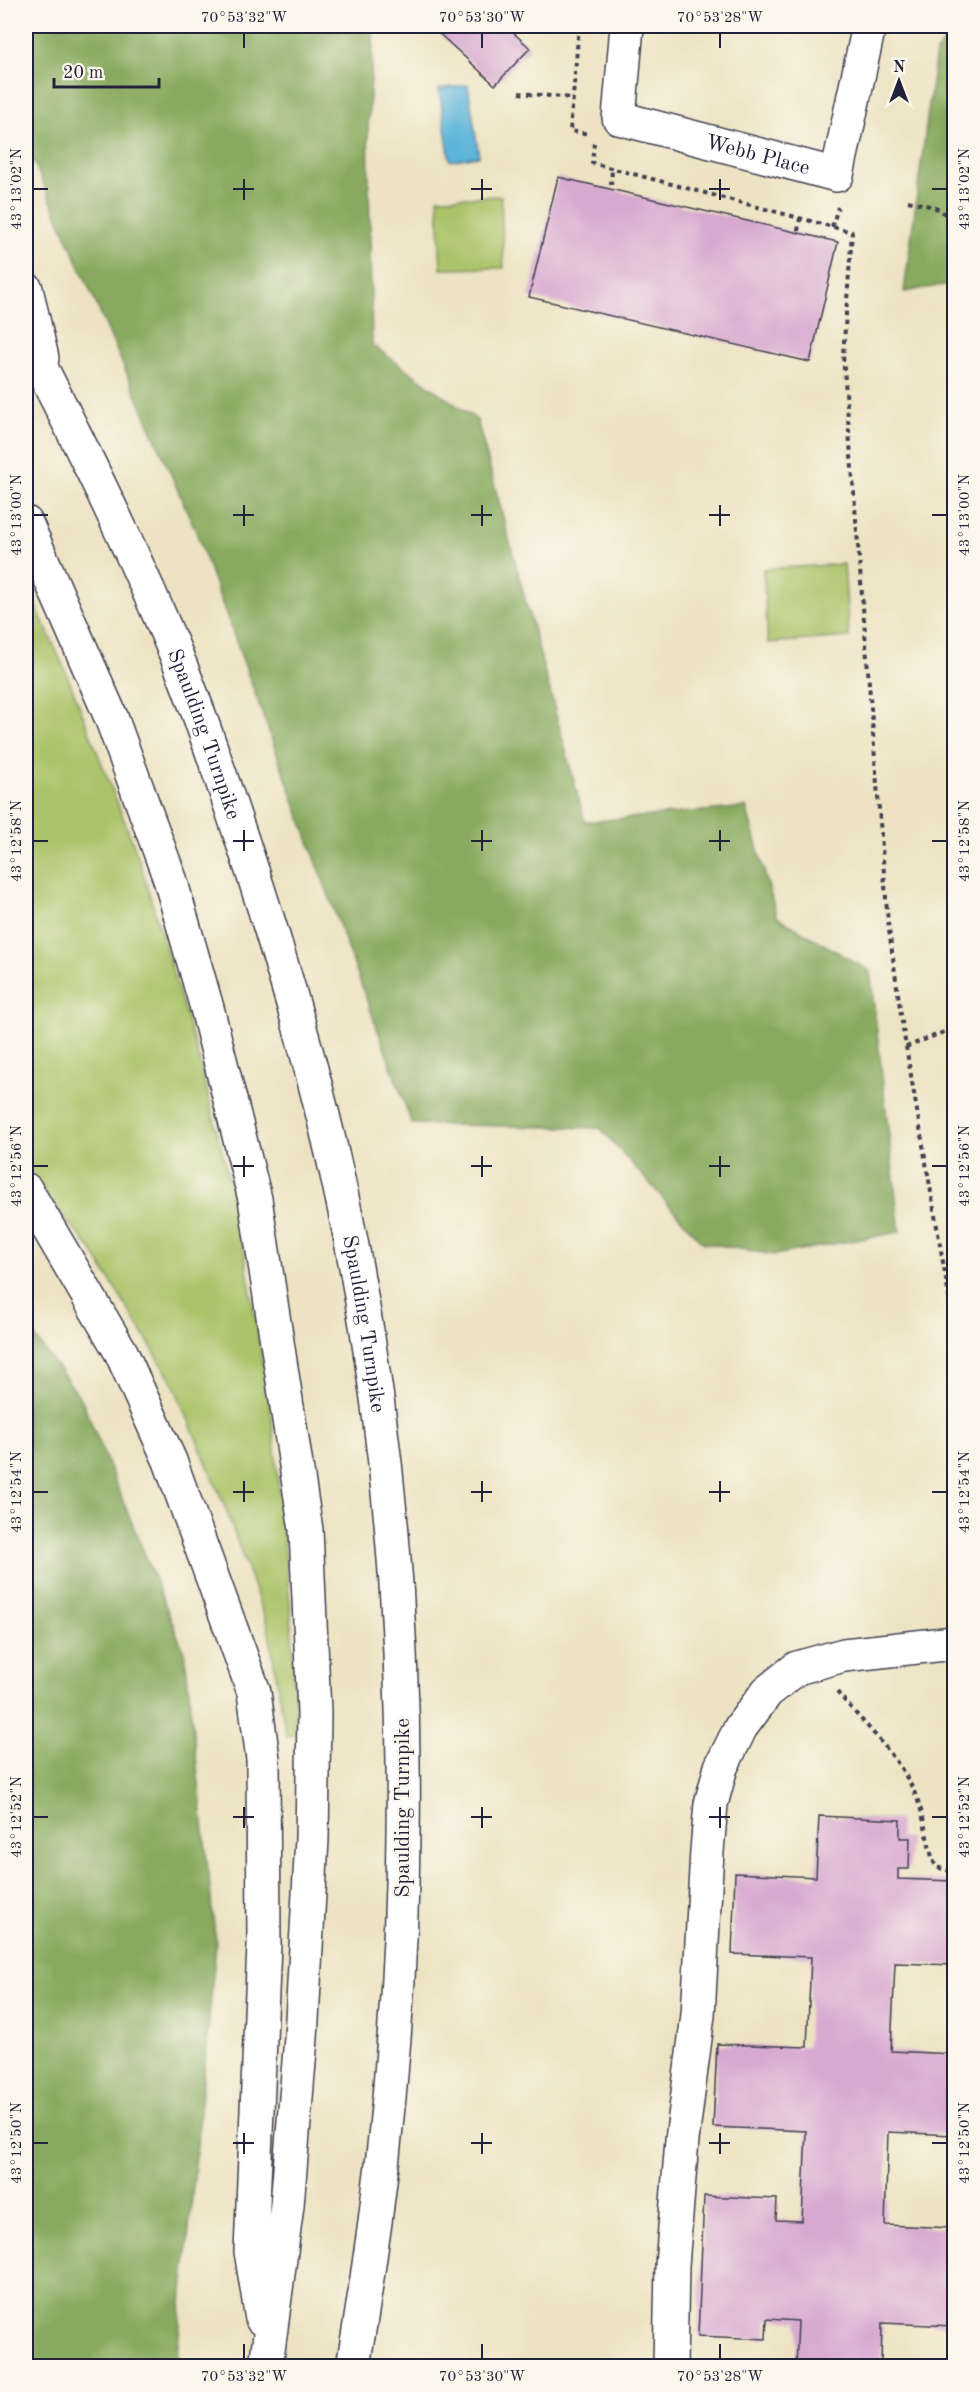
<svg xmlns="http://www.w3.org/2000/svg" width="980" height="2392" font-family="'Old Standard TT',serif">
  <style>
    .green { fill: #abc46a; stroke: #667352; stroke-width: 1.5 }
    .forest { fill: #88aa5e; stroke: #55664c; stroke-width: 1.5 }
    .water { fill: #5cb4d9; stroke: #3f6b8a; stroke-width: 1.5 }
    .building { fill: #d7a9d0 }
    .lines { fill: none; stroke-linecap: round; stroke-linejoin: round }
    .minor-casing { stroke: #403f4f; stroke-width: 36 }
    .highway-casing { stroke: #403f4f; stroke-width: 36 }
    .path { stroke: #403f4f; stroke-width: 4; stroke-dasharray: 4.5 4.5; stroke-linecap: butt }
    .minor { stroke: #fff; stroke-width: 33 }
    .highway { stroke: #fff; stroke-width: 33 }
    .ticks { fill: none; stroke: #22223b; stroke-width: 2 }
    .labels { text-anchor: middle; stroke-width: 5; stroke-linejoin: round; paint-order: stroke }
    .street-label { font-size: 21px; fill: #22223b; stroke: #fbf7ec }
    .neatline { fill: none; stroke: #22223b; stroke-width: 2 }
    .ticks-label { font-size: 15px; text-anchor: middle; fill: #22223b }
  </style>
  <rect width="100%" height="100%" fill="#fbf7ec"/>
  <filter id="ink" filterUnits="userSpaceOnUse"><feTurbulence type="fractalNoise" baseFrequency=".0167" numOctaves="2"/><feDisplacementMap in="SourceGraphic" scale="12" xChannelSelector="R" yChannelSelector="G"/><feConvolveMatrix kernelMatrix="1 2 1 2 8 2 1 2 1" color-interpolation-filters="sRGB"/></filter>
  <filter id="wash" filterUnits="userSpaceOnUse"><feTurbulence type="fractalNoise" baseFrequency=".008" numOctaves="4" result="noise"/><feDisplacementMap in="SourceGraphic" scale="24" xChannelSelector="R" yChannelSelector="G"/><feGaussianBlur stdDeviation="1.35" result="paint"/><feColorMatrix in="noise" values="0 0 0 0 0 0 0 0 0 0 0 0 0 0 0 0 0 1.4 0 .05"/><feComposite in="paint" operator="in"/></filter>
  <g filter="url(#wash)">
    <rect width="100%" height="100%" fill="#ede3c2"/>
    <!-- green -->
    <path class="green" d="M 501,196 L 504,268 L 441,269 L 438,198 Z
      M 844,564 L 849,637 L 768,643 L 763,569 Z
      M 26,584 L 66,672 L 138,856 L 199,1059 L 239,1221 L 272,1420 L 291,1613 L 297,1734 L 286,1736 L 268,1627 L 224,1504 L 172,1381 L 91,1249 L 26,1173 Z"/>
    <!-- forest -->
    <path class="forest" d="M 26,26 L 374,26 L 368,127 L 372,345 L 477,420 L 585,822 L 746,807 L 777,917 L 870,971 L 900,1232 L 774,1255 L 702,1242 L 600,1128 L 412,1124 L 195,529 L 26,144 Z
      M 954,28 L 954,283 L 904,292 L 936,52 Z
      M 26,1325 L 82,1400 L 185,1654 L 216,1944 L 176,2366 L 26,2366 Z"/>
    <!-- water -->
    <path class="water" d="M 468,85 L 479,156 L 450,161 L 439,89 Z"/>
    <g id="blocks">
      <!-- building -->
      <path class="building" d="M 431,26 L 506,26 L 530,48 L 495,85 Z
        M 558,177 L 838,242 L 810,362 L 529,297 Z
        M 819,1816 L 900,1820 L 900,1838 L 910,1838 L 909,1869 L 898,1869 L 898,1879 L 954,1881 L 954,1965 L 895,1963 L 891,2051 L 954,2054 L 954,2135 L 888,2132 L 885,2225 L 954,2228 L 954,2326 L 882,2323 L 881,2366 L 796,2366 L 798,2321 L 767,2319 L 766,2339 L 698,2336 L 704,2196 L 777,2199 L 776,2220 L 802,2221 L 806,2131 L 713,2127 L 717,2044 L 807,2047 L 811,1957 L 732,1954 L 735,1873 L 816,1877 Z"/>
    </g>
  </g>
  <g filter="url(#ink)">
    <use href="#blocks" fill-opacity="0" stroke="#403f4f" stroke-width="1.5"/>
    <g class="lines">
      <!-- minor casing -->
      <g class="minor-casing">
        <g id="minor">
          <path id="s1" d="M 627,26 L 619,118 L 837,175 L 869,26"/>
          <path d="M 670,2366 L 672,2265 L 682,2140 L 698,2015 L 707,1851 L 711,1804 L 721,1767 L 741,1727 L 767,1692 L 797,1668 L 844,1655 L 954,1643"/>
        </g>
      </g>
      <!-- highway casing -->
      <g class="highway-casing">
        <g id="highway">
          <path d="M 26,289 L 42,358"/>
          <path id="s2" d="M 26,338 C 79,441 130,544 175,652 C 200,713 221,777 242,840 C 289,980 329,1122 356,1267 C 423,1630 416,2004 353,2366"/>
          <path d="M 26,523 L 111,717 L 170,879 L 207,1008 L 255,1199 L 306,1530 L 314,1713 L 312,1839 L 301,2038 L 287,2205 L 266,2366"/>
          <path d="M 26,1190 L 121,1352 L 170,1461 L 254,1692 L 263,1759 L 264,1945 L 251,2251 L 262,2319"/>
        </g>
      </g>
      <!-- path -->
      <path class="path" d="M 579,26 L 570,131 L 590,134
        M 519,93 L 573,98
        M 594,143 L 592,163 L 852,232 L 843,355 L 888,923 L 903,1029 L 954,1326
        M 611,185 L 612,169
        M 908,201 C 936,208 949,206 954,237
        M 832,227 L 838,207
        M 798,231 L 800,218
        M 906,1047 L 954,1028
        M 947,1282 L 954,1280
        M 837,1692 C 864,1724 900,1757 916,1796 C 926,1819 926,1845 936,1867 L 954,1872"/>
      <!-- minor -->
      <use href="#minor" class="minor"/>
      <!-- highway -->
      <use href="#highway" class="highway"/>
    </g>
  </g>
  <!-- ticks -->
  <path class="ticks" d="M 244,33 L 244,48M 482,33 L 482,48M 720,33 L 720,48M 244,179 L 244,200M 482,179 L 482,200M 720,179 L 720,200M 33,189 L 48,189M 233,189 L 254,189M 471,189 L 492,189M 709,189 L 730,189M 932,189 L 947,189M 244,505 L 244,526M 482,505 L 482,526M 720,505 L 720,526M 33,515 L 48,515M 233,515 L 254,515M 471,515 L 492,515M 709,515 L 730,515M 932,515 L 947,515M 244,830 L 244,851M 482,830 L 482,851M 720,830 L 720,851M 33,841 L 48,841M 233,841 L 254,841M 471,841 L 492,841M 709,841 L 730,841M 932,841 L 947,841M 244,1156 L 244,1177M 482,1156 L 482,1177M 720,1156 L 720,1177M 33,1166 L 48,1166M 233,1166 L 254,1166M 471,1166 L 492,1166M 709,1166 L 730,1166M 932,1166 L 947,1166M 244,1481 L 244,1502M 482,1481 L 482,1502M 720,1481 L 720,1502M 33,1492 L 48,1492M 233,1492 L 254,1492M 471,1492 L 492,1492M 709,1492 L 730,1492M 932,1492 L 947,1492M 244,1807 L 244,1828M 482,1807 L 482,1828M 720,1807 L 720,1828M 33,1817 L 48,1817M 233,1817 L 254,1817M 471,1817 L 492,1817M 709,1817 L 730,1817M 932,1817 L 947,1817M 244,2133 L 244,2154M 482,2133 L 482,2154M 720,2133 L 720,2154M 33,2143 L 48,2143M 233,2143 L 254,2143M 471,2143 L 492,2143M 709,2143 L 730,2143M 932,2143 L 947,2143M 244,2344 L 244,2359M 482,2344 L 482,2359M 720,2344 L 720,2359"/>
  <g class="labels">
    <!-- street labels -->
    <g class="street-label">
      <text dy="7" stroke="none"><textPath href="#s1" startOffset="236">Webb Place</textPath></text>
      <text dy="7" stroke="none"><textPath href="#s2" startOffset="435">Spaulding Turnpike</textPath></text>
      <text dy="7" stroke="none"><textPath href="#s2" startOffset="1047">Spaulding Turnpike</textPath></text>
      <text transform="translate(402 1808) rotate(-90)" y="7">Spaulding Turnpike</text>
    </g>
  </g>
  <!-- margin -->
  <rect width="980" height="2392" fill="none" stroke="#fbf7ec" stroke-width="66"/>
  <!-- north arrow -->
  <g transform="translate(899 81)" stroke="#fbf7ec" stroke-width="4.5" paint-order="stroke">
  <path d="M0-4.5L10 22L0 15L-10 22Z" fill="#22223b"/>
  <text y="-9" font-size="16" font-weight="bold" text-anchor="middle" fill="#22223b">N</text>
  </g>
  <!-- scale -->
  <path d="M54 78v9h105v-9" fill="none" stroke="#22223b" stroke-width="3"/>
  <text x="63" y="78" font-size="18" fill="#22223b" stroke="#fbf7ec" stroke-width="4.5" paint-order="stroke">20 m</text>
  <rect x="33" y="33" width="914" height="2326" class="neatline"/>
  <g class="ticks-label">
    <text x="244" y="22">70°53'32"W</text>
    <text x="482" y="22">70°53'30"W</text>
    <text x="720" y="22">70°53'28"W</text>
    <text transform="translate(16 189) rotate(-90)" y="5">43°13'02"N</text>
    <text transform="translate(964 189) rotate(-90)" y="5">43°13'02"N</text>
    <text transform="translate(16 515) rotate(-90)" y="5">43°13'00"N</text>
    <text transform="translate(964 515) rotate(-90)" y="5">43°13'00"N</text>
    <text transform="translate(16 841) rotate(-90)" y="5">43°12'58"N</text>
    <text transform="translate(964 841) rotate(-90)" y="5">43°12'58"N</text>
    <text transform="translate(16 1166) rotate(-90)" y="5">43°12'56"N</text>
    <text transform="translate(964 1166) rotate(-90)" y="5">43°12'56"N</text>
    <text transform="translate(16 1492) rotate(-90)" y="5">43°12'54"N</text>
    <text transform="translate(964 1492) rotate(-90)" y="5">43°12'54"N</text>
    <text transform="translate(16 1817) rotate(-90)" y="5">43°12'52"N</text>
    <text transform="translate(964 1817) rotate(-90)" y="5">43°12'52"N</text>
    <text transform="translate(16 2143) rotate(-90)" y="5">43°12'50"N</text>
    <text transform="translate(964 2143) rotate(-90)" y="5">43°12'50"N</text>
    <text x="244" y="2381">70°53'32"W</text>
    <text x="482" y="2381">70°53'30"W</text>
    <text x="720" y="2381">70°53'28"W</text>
  </g>
</svg>
